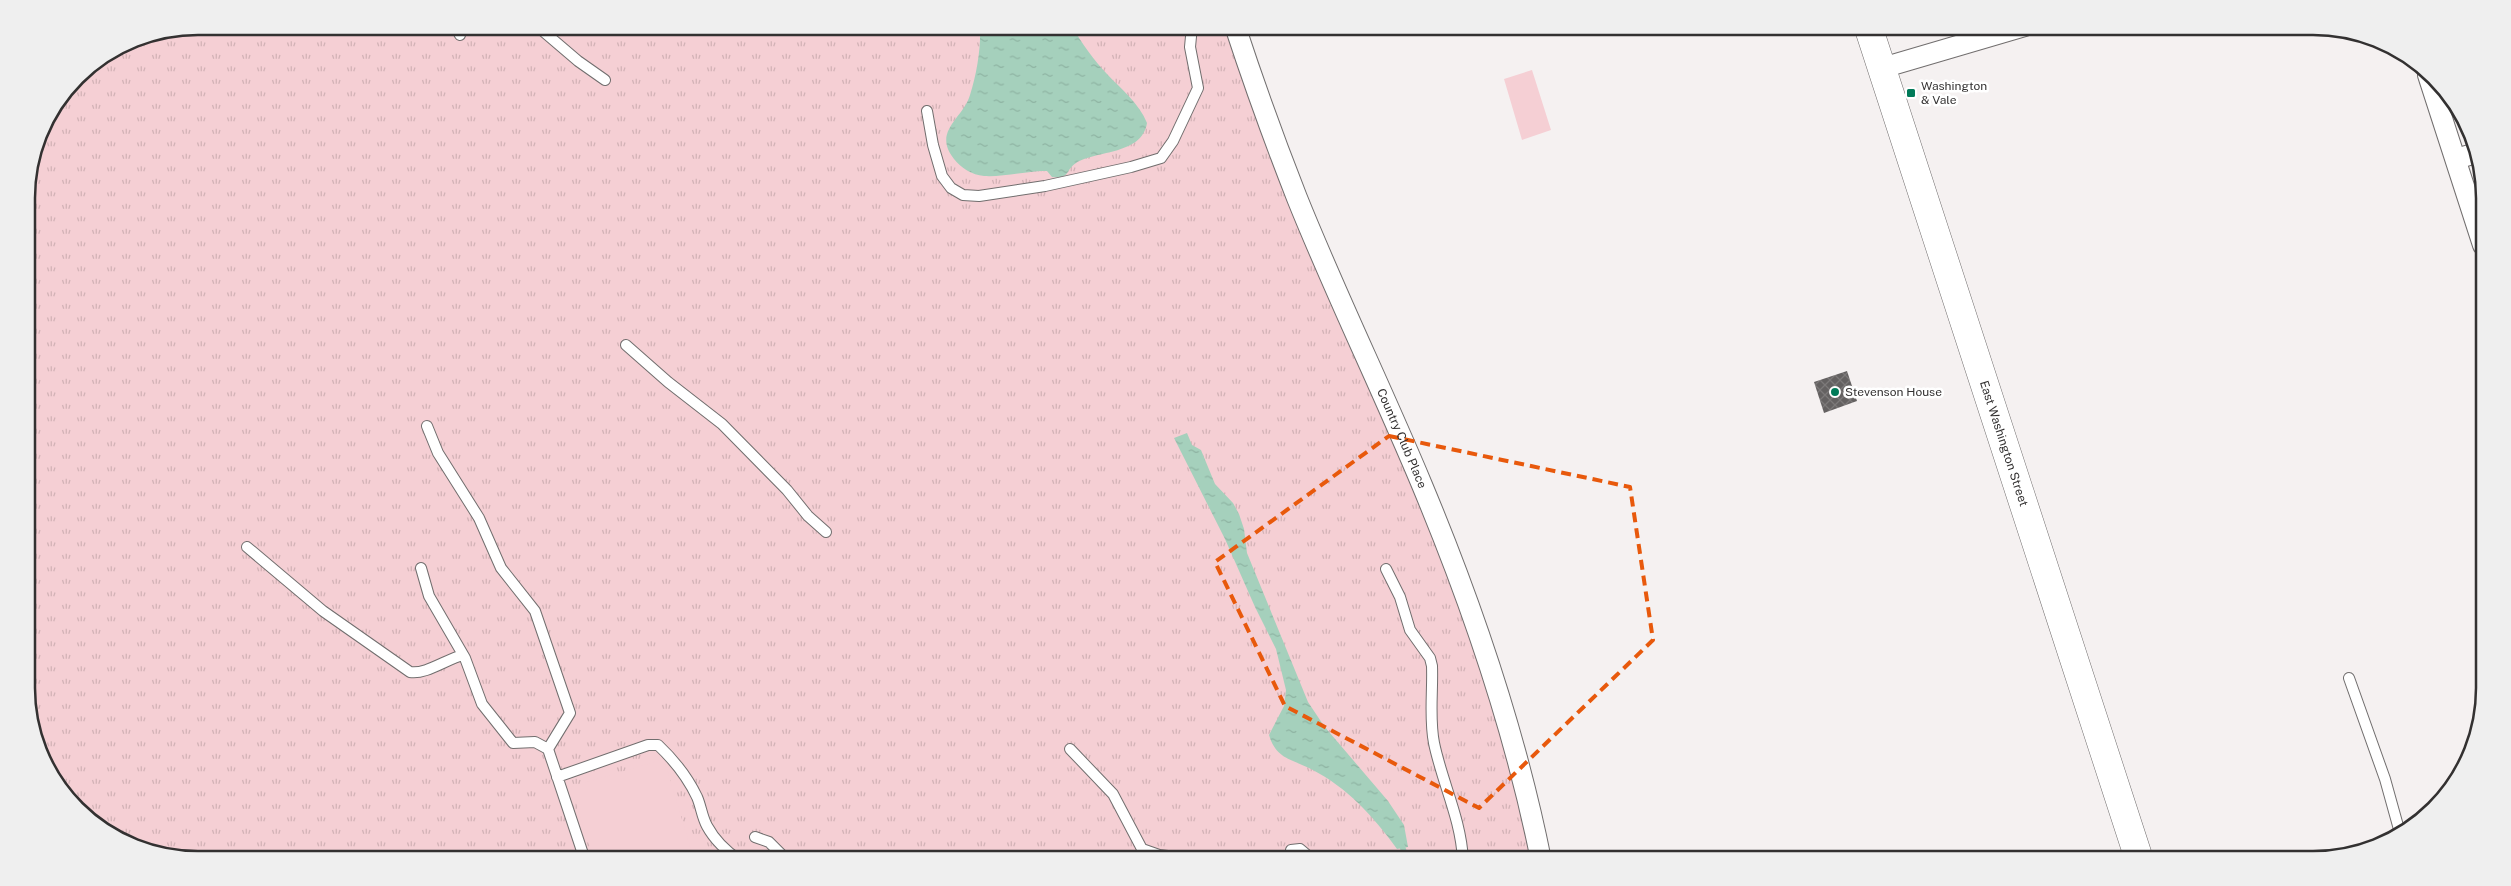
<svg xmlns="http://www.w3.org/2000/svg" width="2511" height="886" font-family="'Public Sans',sans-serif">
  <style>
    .grass { fill: url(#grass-tufts) }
    .green { fill: #f5cfd4 }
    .water { fill: url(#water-ripples) }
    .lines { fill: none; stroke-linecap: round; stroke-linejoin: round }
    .stream { stroke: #a5d0bc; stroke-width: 5.5 }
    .building { fill: url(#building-cross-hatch) }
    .lane-casing { stroke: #716e6e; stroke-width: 12 }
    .street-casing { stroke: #716e6e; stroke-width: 22 }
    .secondary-casing { stroke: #716e6e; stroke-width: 29 }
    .lane { stroke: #fff; stroke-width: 10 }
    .street { stroke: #fff; stroke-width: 20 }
    .secondary { stroke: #fff; stroke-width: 28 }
    .marked { fill: none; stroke: #e8590c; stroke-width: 4; stroke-dasharray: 10 6; stroke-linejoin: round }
    .poi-dot { fill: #007a58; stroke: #fff; stroke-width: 2 }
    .labels { text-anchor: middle; stroke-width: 5; stroke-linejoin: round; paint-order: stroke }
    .poi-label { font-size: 12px; fill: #333131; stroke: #fff; text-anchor: start }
    .street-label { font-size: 12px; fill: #333131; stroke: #fff }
    .rim { fill: none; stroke: #333131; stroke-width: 2.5 }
  </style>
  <defs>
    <pattern id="grass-tufts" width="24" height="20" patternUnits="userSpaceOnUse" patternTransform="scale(1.25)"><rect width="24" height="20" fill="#f5cfd4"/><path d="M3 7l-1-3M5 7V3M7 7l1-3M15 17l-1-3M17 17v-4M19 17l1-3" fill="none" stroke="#d2b2b6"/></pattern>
    <pattern id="water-ripples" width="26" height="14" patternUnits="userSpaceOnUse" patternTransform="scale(1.25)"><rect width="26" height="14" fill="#a5d0bc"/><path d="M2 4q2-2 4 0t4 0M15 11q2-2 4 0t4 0" fill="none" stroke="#8eb3a2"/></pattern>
    <pattern id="building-cross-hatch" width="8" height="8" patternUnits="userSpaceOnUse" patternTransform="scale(1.25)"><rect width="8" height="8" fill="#646161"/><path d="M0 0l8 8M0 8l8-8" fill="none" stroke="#7c7979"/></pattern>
  </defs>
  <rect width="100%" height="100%" fill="#f5f1f1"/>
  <!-- grass -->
  <path class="grass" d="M 198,26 L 1226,26 C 1256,112 1287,197 1321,281 C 1351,353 1386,422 1416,494 C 1466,612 1505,734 1531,860 L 198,860 L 143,851 L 69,801 L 30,721 L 27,187 L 44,122 L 85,69 L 133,39 Z"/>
  <!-- green -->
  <path class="green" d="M 1532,70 L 1551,130 L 1522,140 L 1504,79 Z
    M 664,759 L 694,860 L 594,860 L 571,787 Z"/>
  <!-- water -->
  <path class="water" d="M 980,26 L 1072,26 C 1082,44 1094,60 1107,74 C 1122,90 1139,103 1147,123 C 1142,155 1097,150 1076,163 C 1065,170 1071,179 1052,177 L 1047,171 L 1041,171 C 1023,172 1002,177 984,176 C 972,175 961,168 954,159 C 932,131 963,119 970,95 C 977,73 981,48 980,26 Z
    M 1187,433 L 1192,445 L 1201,450 L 1215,484 L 1233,503 L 1239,514 L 1244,529 L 1247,553 L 1308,702 L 1324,726 L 1388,801 L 1404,825 L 1408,847 L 1397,849 C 1373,816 1348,788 1311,769 C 1291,759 1276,759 1269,735 L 1284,706 L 1286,690 L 1276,649 L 1255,607 L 1225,539 L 1174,438 Z"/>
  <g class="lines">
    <!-- stream -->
    <path class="stream" d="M 1401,843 L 1407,860"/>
  </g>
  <!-- building -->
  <path class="building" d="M 1847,371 L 1857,401 L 1824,413 L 1814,382 Z"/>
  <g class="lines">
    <!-- lane casing -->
    <g class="lane-casing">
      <path id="lane" d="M 455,26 L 460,35
        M 537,26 L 578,61 L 605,80
        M 927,111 L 933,145 L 942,176 L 951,188 L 963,195 L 979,196 L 1045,186 L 1131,167 L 1161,158 L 1173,141 L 1198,88 L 1190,47 L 1192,26
        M 626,345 L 668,382 L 722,424 L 787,490 L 808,516 L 826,532
        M 427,426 L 438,453 L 479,518 L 501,568 L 535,611 L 570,713 L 548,749 L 585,860
        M 247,547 L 323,611 L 410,672 C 425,675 447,659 463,655
        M 421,568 L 429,596 L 465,658 L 482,704 L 513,743 L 535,742 L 548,749
        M 1386,569 L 1400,597 L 1410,630 L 1430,658 L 1432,666 C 1433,692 1429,718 1434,743 C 1442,782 1461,819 1463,860
        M 2349,678 L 2385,779 L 2400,833
        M 1070,749 L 1113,794 L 1142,849 L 1159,855 L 1203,860
        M 557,777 L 648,745 L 658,745 C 675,761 687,776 697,797 C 701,806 702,817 707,826 C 714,839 727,852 739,860
        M 755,837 L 769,842 L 787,860
        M 1291,850 L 1300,849 L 1313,860"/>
    </g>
    <!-- street casing -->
    <g class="street-casing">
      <g id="street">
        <path id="s1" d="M 1235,26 C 1254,84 1275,142 1297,198 C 1336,295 1382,389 1422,485 C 1473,607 1515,730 1541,860"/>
        <path d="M 1882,68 L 2025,26"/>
        <path d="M 2428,75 L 2483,245"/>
        <path d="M 2456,159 L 2476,153"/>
      </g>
    </g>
    <!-- secondary casing -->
    <g class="secondary-casing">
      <g id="secondary">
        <path id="s2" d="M 1868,26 L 2139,859"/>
      </g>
    </g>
    <!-- lane -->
    <use href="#lane" class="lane"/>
    <!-- street -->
    <use href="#street" class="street"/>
    <!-- secondary -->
    <use href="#secondary" class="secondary"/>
  </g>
  <!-- marked area -->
  <path class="marked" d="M 1389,436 L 1630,487 L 1653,640 L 1479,808 L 1285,706 L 1215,562 Z"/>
  <!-- markers -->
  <g class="poi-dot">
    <rect x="1906" y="88" width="10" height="10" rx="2.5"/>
    <circle cx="1835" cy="392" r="5"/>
  </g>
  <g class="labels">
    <!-- poi labels -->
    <g class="poi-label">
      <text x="1921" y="90">Washington<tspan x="1921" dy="14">&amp; Vale</tspan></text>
      <text x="1845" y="396">Stevenson House</text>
    </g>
    <!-- street labels -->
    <g class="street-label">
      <text dy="4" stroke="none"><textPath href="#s1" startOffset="445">Country Club Place</textPath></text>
      <text dy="4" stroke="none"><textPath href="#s2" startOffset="439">East Washington Street</textPath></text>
    </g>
  </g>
  <!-- crop -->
  <path d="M0 0H2511V886H0ZM198 35H2313A163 163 0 0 1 2476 198V688A163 163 0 0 1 2313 851H198A163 163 0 0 1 35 688V198A163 163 0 0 1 198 35Z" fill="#efefef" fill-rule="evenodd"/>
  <path class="rim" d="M198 35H2313A163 163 0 0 1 2476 198V688A163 163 0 0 1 2313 851H198A163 163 0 0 1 35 688V198A163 163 0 0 1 198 35Z"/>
</svg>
